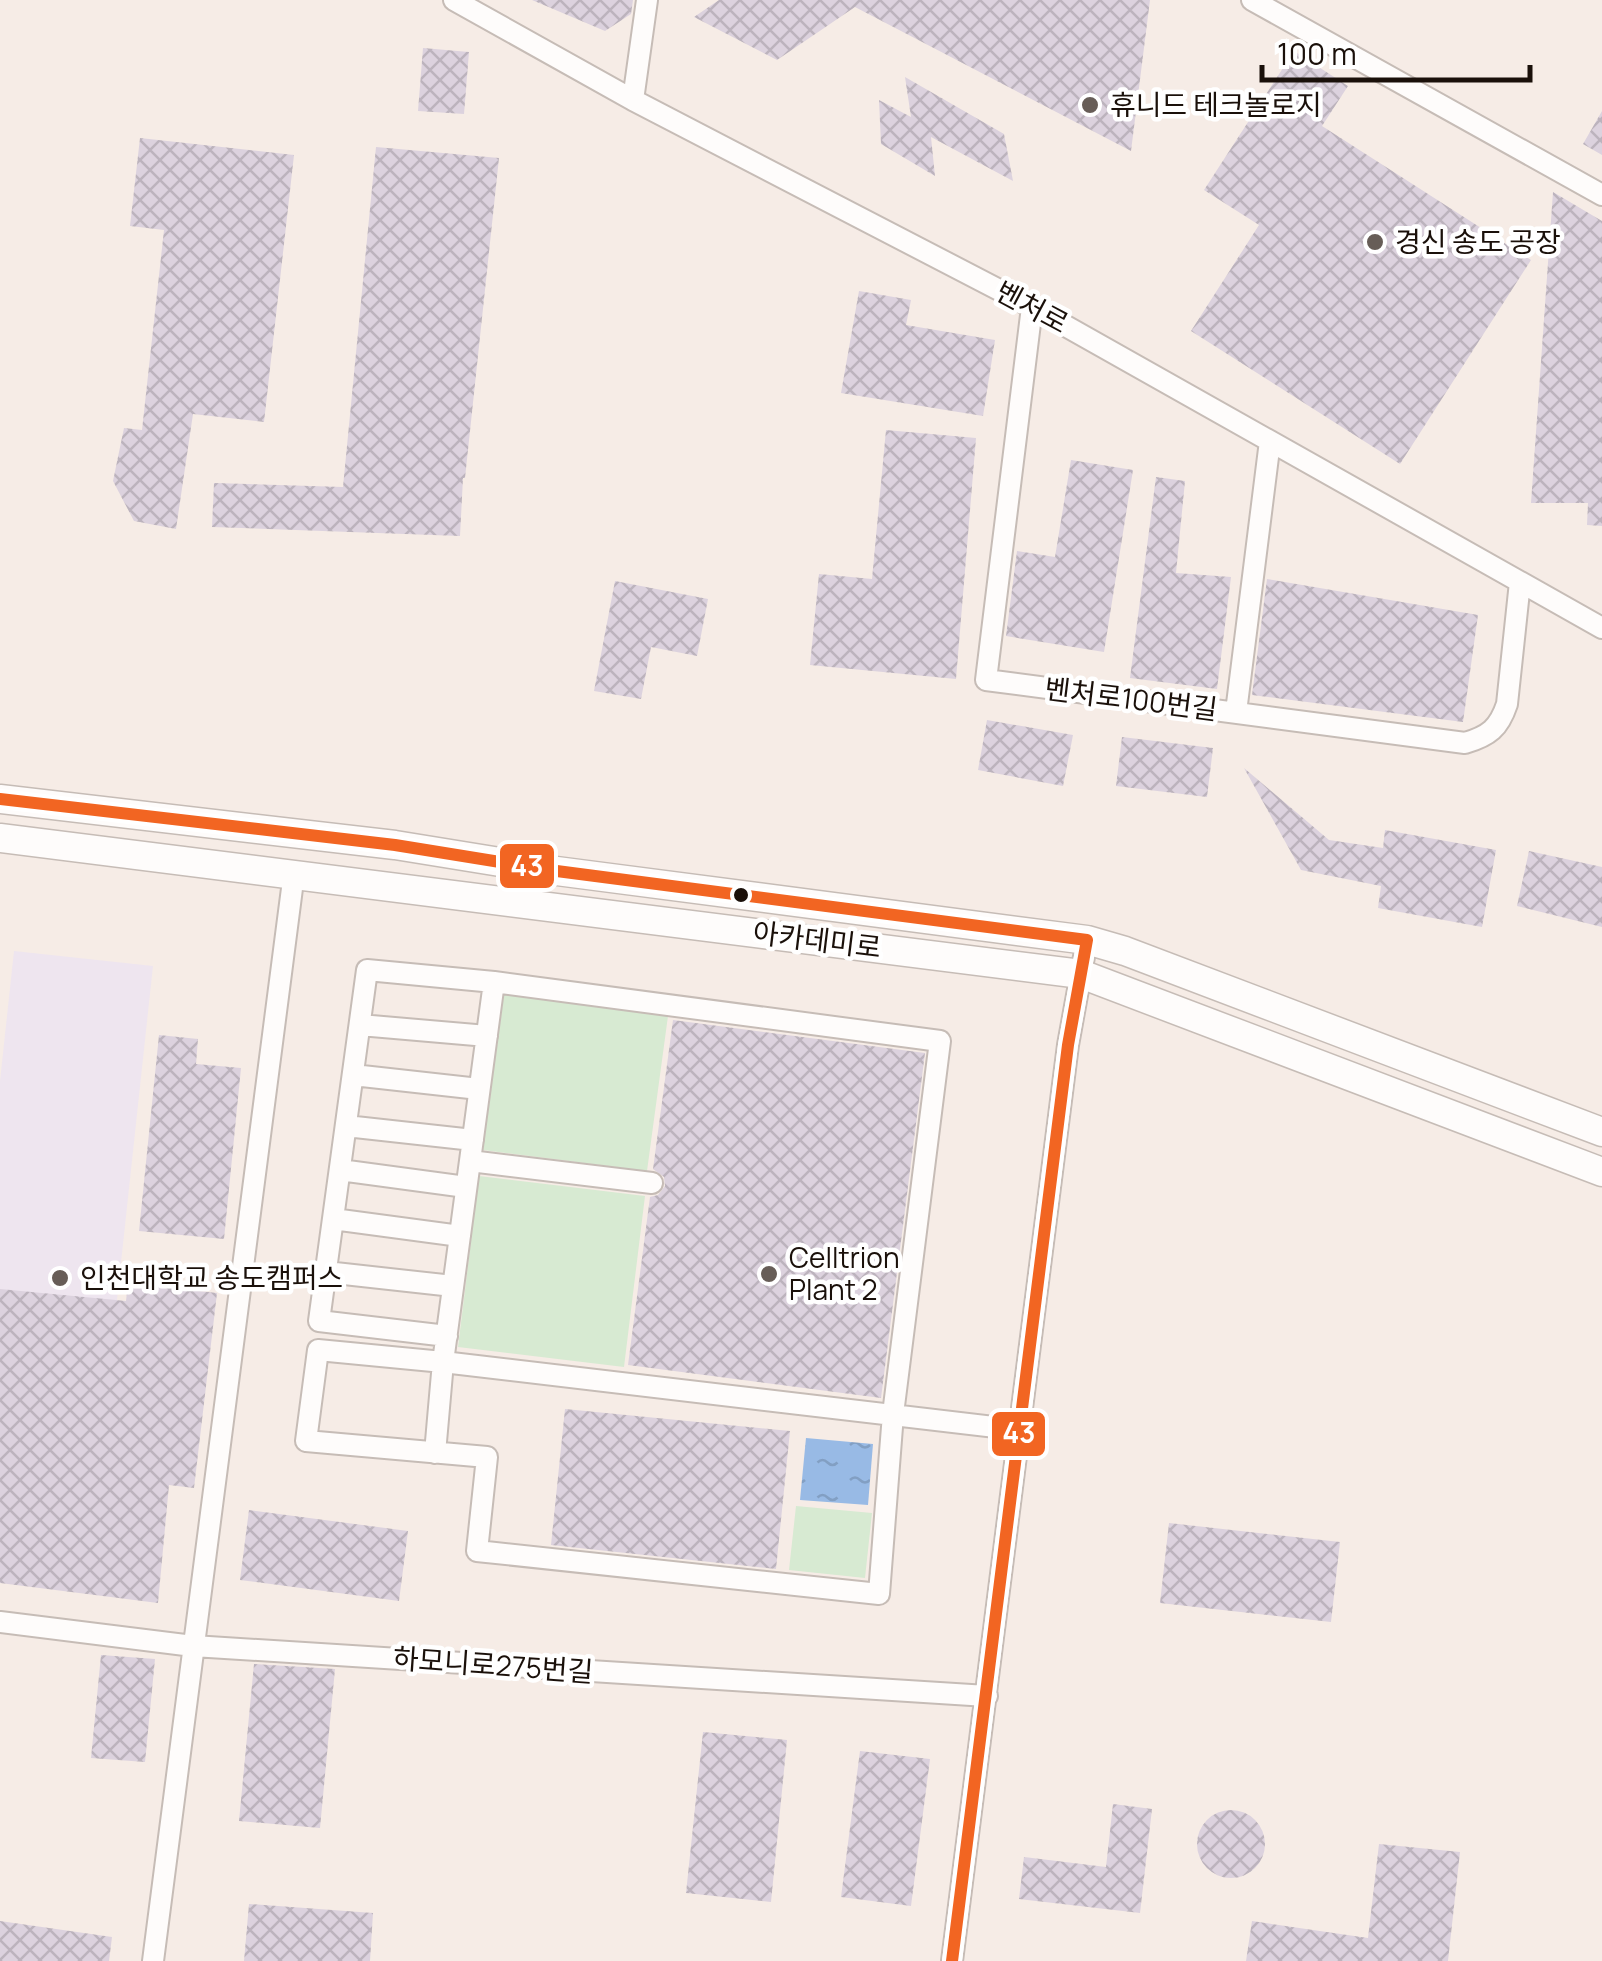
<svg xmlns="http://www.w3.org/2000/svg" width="1602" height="1961" font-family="Manrope,'Noto Sans KR',sans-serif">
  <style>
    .education { fill: #eee5ef }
    .green { fill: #d7ead2 }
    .water { fill: url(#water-ripples) }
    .building { fill: url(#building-cross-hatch) }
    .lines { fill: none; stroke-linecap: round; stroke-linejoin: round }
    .minor-casing { stroke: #c6bcb6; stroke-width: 24 }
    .major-casing { stroke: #c6bcb6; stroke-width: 31 }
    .minor { stroke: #fefcfb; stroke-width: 20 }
    .major { stroke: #fefcfb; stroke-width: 28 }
    .bus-1-casing { stroke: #fff; stroke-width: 20 }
    .bus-1 { stroke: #f26522; stroke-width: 12 }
    .poi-dot { fill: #675d57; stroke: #fff; stroke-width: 4 }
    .bus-dot { fill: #1a100a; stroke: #fff; stroke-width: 4 }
    .labels { text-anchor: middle; stroke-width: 9; stroke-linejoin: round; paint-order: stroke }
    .poi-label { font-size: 28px; fill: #1a100a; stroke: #fff; text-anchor: start }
    .street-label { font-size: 28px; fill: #1a100a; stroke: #fff }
    .line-badge { stroke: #fff; stroke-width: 4 }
    .badge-label { font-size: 28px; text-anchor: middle; font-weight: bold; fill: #fff }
  </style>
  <defs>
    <pattern id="water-ripples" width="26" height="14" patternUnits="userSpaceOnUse" patternTransform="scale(2.5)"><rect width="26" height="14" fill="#98bae5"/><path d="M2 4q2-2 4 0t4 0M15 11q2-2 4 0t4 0" fill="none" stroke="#829fc3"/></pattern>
    <pattern id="building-cross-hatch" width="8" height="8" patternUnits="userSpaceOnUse" patternTransform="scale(2.5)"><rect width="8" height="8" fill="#dcd2de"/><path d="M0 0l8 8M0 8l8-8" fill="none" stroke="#bcb3bd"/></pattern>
  </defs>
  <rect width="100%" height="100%" fill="#f6ece6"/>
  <!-- education -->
  <path class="education" d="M 14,951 L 153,966 L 97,1485 L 0,1475 L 0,1081 Z"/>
  <!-- green -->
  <path class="green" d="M 504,994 L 668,1016 L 647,1171 L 483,1150 Z
    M 479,1176 L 645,1196 L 624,1367 L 458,1347 Z
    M 796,1506 L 872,1513 L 865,1578 L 789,1570 Z"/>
  <!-- water -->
  <path class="water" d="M 806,1438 L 873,1444 L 868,1505 L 800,1500 Z"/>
  <!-- building -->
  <path class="building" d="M 532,0 L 633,0 L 631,14 L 605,31 Z
    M 719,0 L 1150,0 L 1131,151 L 855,7 L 777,60 L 694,17 Z
    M 423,48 L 469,52 L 464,114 L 418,111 Z
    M 1294,51 L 1348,86 L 1322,126 L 1531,260 L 1400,464 L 1191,331 L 1259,225 L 1204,190 Z
    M 905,77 L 1004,134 L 1013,181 L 931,137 L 935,176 L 881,144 L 879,100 L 911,117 Z
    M 1602,111 L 1602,155 L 1583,144 Z
    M 140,138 L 294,155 L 264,422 L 193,414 L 176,529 L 134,521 L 113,481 L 124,428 L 142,430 L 164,230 L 130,226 Z
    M 376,147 L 499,158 L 465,478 L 463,478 L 460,536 L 212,527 L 214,483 L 343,487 Z
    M 1553,192 L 1602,221 L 1602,526 L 1587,525 L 1588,503 L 1531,503 Z
    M 859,291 L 911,300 L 906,325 L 995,340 L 983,416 L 841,393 Z
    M 886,430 L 976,438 L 956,679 L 810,665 L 819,574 L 872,579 Z
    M 1071,460 L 1133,470 L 1104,652 L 1006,636 L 1017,551 L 1055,557 Z
    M 1156,477 L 1185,481 L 1176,573 L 1231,577 L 1217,689 L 1130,678 Z
    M 1267,579 L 1478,615 L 1463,722 L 1252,695 Z
    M 615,581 L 708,599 L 697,656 L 651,647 L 641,699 L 594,691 Z
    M 987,720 L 1073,735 L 1063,786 L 978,770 Z
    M 1122,737 L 1213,748 L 1207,797 L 1116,786 Z
    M 1244,768 L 1329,840 L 1383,848 L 1385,830 L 1496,850 L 1482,927 L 1378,908 L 1381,886 L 1301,870 Z
    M 1529,851 L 1602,867 L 1602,927 L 1517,906 Z
    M 673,1020 L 925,1053 L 881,1398 L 628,1365 L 650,1197 L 658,1195 L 665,1186 L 664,1177 L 653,1169 Z
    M 159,1035 L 198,1039 L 196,1064 L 241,1068 L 224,1239 L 139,1231 Z
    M 128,1283 L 217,1293 L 194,1488 L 169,1485 L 158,1603 L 0,1583 L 0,1289 L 126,1301 Z
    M 565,1409 L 790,1431 L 776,1569 L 551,1545 Z
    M 249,1510 L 408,1531 L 399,1601 L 240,1580 Z
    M 1169,1523 L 1340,1542 L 1331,1622 L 1160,1603 Z
    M 101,1655 L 155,1659 L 145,1762 L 91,1758 Z
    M 254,1664 L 335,1669 L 320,1828 L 239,1821 Z
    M 703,1732 L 787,1740 L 771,1902 L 686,1893 Z
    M 860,1751 L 930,1759 L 911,1906 L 841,1897 Z
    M 1113,1804 L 1152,1809 L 1140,1913 L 1019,1899 L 1024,1857 L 1106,1867 Z
    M1197 1844a34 34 0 1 1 68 0a34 34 0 1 1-68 0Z
    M 1379,1844 L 1460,1852 L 1448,1961 L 1246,1961 L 1252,1921 L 1368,1938 Z
    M 249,1904 L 373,1913 L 370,1961 L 244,1961 Z
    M 0,1921 L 112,1937 L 109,1961 L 0,1961 Z"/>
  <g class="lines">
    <!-- minor casing -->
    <g class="minor-casing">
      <path id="minor" d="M 454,0 L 633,100 L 1032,307 L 1602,628
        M 1252,0 L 1602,195
        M 633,100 L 647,0
        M 1032,307 L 986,680 L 1465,743 C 1489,736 1499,728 1507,704 L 1520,582
        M 1236,712 L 1270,441
        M 360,1025 L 487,1036
        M 353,1075 L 479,1089
        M 346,1126 L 473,1140
        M 470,1161 L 652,1183
        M 340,1170 L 466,1187
        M 333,1219 L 460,1236
        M 326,1272 L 453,1286
        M 447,1336 L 319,1321 L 367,970 L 494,982
        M 435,1453 L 443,1362 L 318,1350 L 306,1441 L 487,1457 L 477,1551 L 879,1594 L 893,1414 L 940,1041 L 494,982 L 443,1362 L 1020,1430
        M 0,1622 L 193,1646 L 987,1696
        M 153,1961 L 294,873
        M 952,1961 L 1068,1045 L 1087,940"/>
    </g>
    <!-- major casing -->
    <g class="major-casing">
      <path id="major" d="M 0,799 L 395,845 L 549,870 L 1087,940 L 1125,951 L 1602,1132
        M 0,838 L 1081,974 L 1602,1172"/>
    </g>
    <!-- minor -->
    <use href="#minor" class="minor"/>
    <!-- major -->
    <use href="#major" class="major"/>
    <!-- bus-1 casing -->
    <g class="bus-1-casing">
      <path id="bus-1" d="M 0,799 L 395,845 L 549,870 L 1087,940 L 1068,1045 L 952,1961"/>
    </g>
    <!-- bus-1 -->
    <use href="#bus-1" class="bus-1"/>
  </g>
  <!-- markers -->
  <g class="poi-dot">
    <circle cx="1090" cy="105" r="10"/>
    <circle cx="1375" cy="242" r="10"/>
    <circle cx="769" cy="1274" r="10"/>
    <circle cx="60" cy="1278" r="10"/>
  </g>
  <circle class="bus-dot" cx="741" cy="895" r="9"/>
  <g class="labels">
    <!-- poi labels -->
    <g class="poi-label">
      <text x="1110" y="115">휴니드 테크놀로지</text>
      <text x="1395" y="252">경신 송도 공장</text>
      <text x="789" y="1268">Celltrion<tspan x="789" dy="32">Plant 2</tspan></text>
      <text x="80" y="1288">인천대학교 송도캠퍼스</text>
    </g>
    <!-- street labels -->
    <g class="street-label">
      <text transform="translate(1032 307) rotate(28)" y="10">벤처로</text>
      <text transform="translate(1131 699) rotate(7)" y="10">벤처로100번길</text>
      <text transform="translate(817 940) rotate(7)" y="10">아카데미로</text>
      <text transform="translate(493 1665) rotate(4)" y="10">하모니로275번길</text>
    </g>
  </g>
  <g class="line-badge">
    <rect x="498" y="842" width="58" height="48" rx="10" fill="#f26522"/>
    <rect x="990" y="1410" width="57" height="48" rx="10" fill="#f26522"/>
  </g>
  <g class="badge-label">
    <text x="527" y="876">43</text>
    <text x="1019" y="1443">43</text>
  </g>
  <!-- scale -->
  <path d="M1262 65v15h268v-15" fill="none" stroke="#1a100a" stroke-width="5"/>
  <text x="1277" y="65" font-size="30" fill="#1a100a" stroke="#ffffff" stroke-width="8" paint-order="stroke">100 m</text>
</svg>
